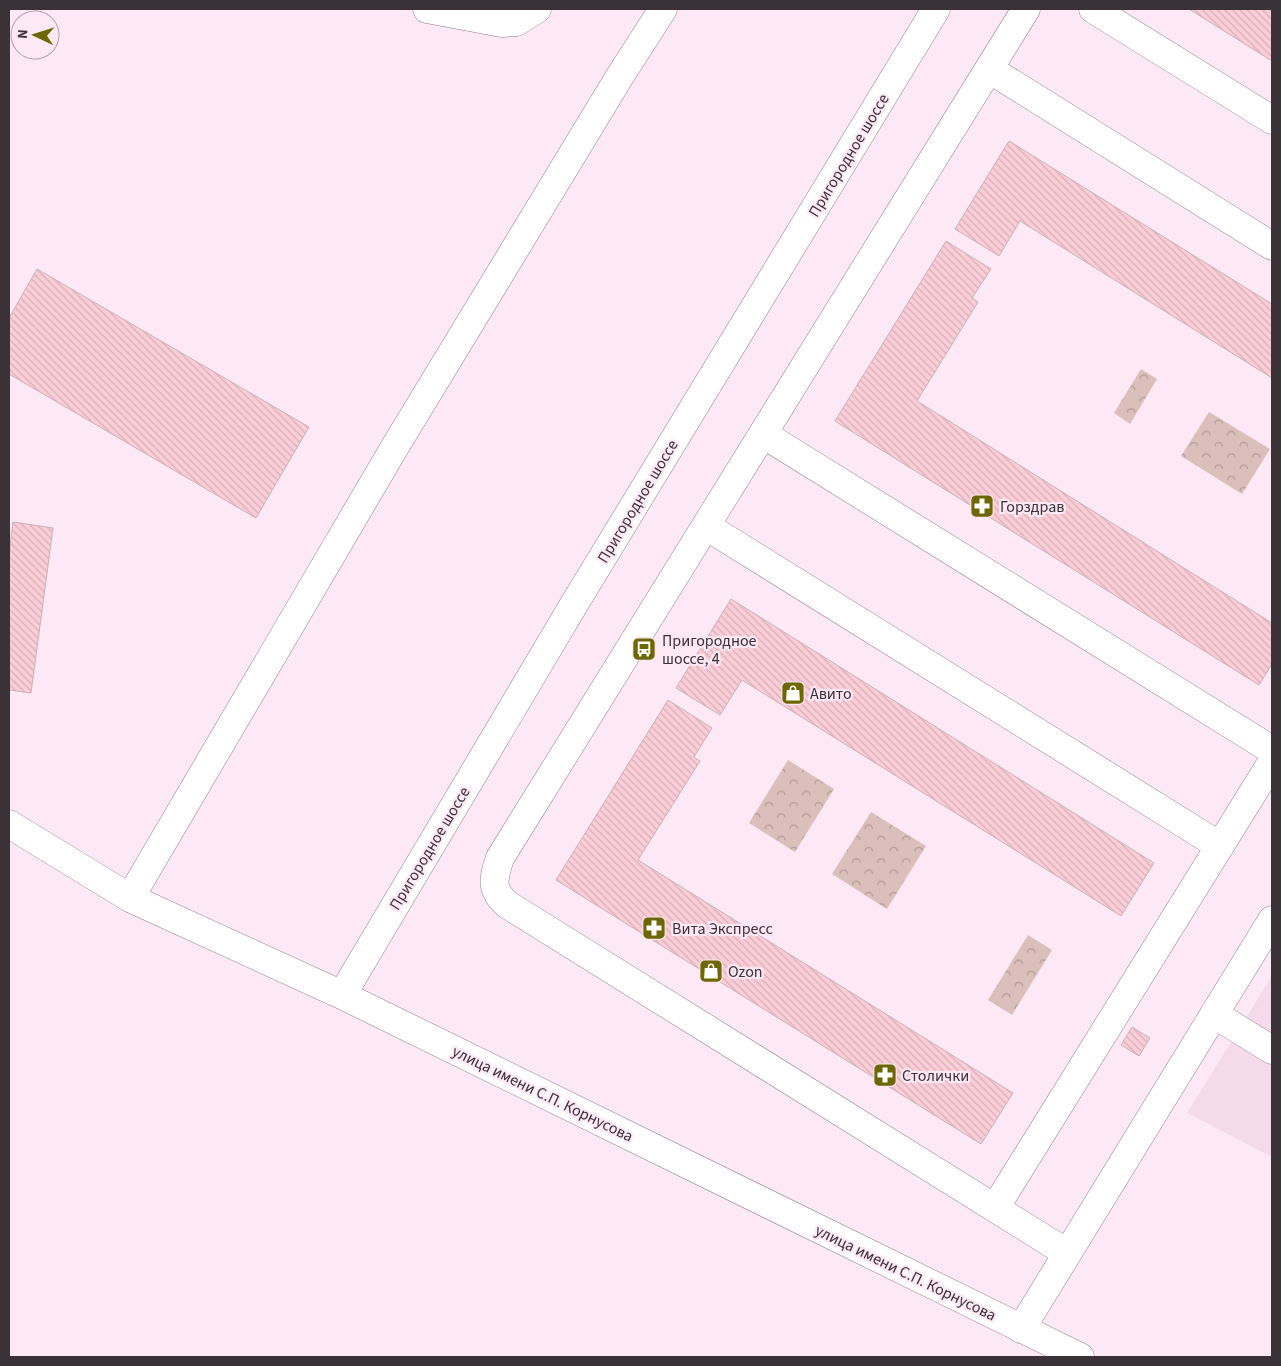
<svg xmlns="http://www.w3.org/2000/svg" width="1281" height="1366" font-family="'Source Sans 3',sans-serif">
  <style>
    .built { fill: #f5daec }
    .park { fill: url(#park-crowns) }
    .building { fill: url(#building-back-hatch); stroke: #cab1b7 }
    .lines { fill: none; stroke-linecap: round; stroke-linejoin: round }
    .minor-casing { stroke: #92808d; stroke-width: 29 }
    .minor { stroke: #fff; stroke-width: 28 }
    .labels { text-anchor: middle; stroke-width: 4.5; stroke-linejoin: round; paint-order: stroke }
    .street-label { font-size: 16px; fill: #3a3237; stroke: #fde8f6 }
    .poi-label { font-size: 16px; fill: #3a3237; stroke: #fde8f6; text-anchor: start }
  </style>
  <defs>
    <pattern id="park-crowns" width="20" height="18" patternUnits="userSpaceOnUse" patternTransform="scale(1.25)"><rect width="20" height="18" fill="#dabfba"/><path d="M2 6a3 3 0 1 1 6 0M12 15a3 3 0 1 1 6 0" fill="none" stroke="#b29c98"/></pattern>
    <pattern id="building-back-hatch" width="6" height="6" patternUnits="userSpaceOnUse" patternTransform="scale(1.25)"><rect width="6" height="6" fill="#facdd7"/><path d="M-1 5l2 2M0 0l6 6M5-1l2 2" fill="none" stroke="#d7b0b9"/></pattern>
  </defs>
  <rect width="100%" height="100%" fill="#fde8f6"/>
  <!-- built -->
  <path class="built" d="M 1272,976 L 1272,1157 L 1187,1113 Z"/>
  <!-- park -->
  <path class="park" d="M 1141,369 L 1157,379 L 1130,424 L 1114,413 Z
    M 1209,412 L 1270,449 L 1242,494 L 1181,456 Z
    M 788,760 L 834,789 L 795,852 L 749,823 Z
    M 871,812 L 926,846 L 887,909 L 832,874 Z
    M 1028,935 L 1052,950 L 1012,1015 L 988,1000 Z"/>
  <!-- building -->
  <path class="building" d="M 1189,9 L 1272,9 L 1272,61 Z
    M 1009,141 L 1272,304 L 1272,378 L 1020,221 L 999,256 L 955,229 Z
    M 946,241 L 991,269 L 972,298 L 978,302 L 917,401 L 1272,623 L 1272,664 L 1259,685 L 835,421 Z
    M 37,269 L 309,427 L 256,518 L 9,374 L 9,318 Z
    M 13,522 L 53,528 L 31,693 L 9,690 L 9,554 Z
    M 731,599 L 1154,863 L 1121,916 L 742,680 L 720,715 L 676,688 Z
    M 668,700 L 712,728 L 694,757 L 700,761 L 638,860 L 1013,1093 L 981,1144 L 556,880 Z
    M 1132,1027 L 1150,1038 L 1139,1056 L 1121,1045 Z"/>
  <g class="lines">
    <!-- minor casing -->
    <g class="minor-casing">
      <path id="minor" d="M 427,9 L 502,23 L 516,22 L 537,9
        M 1026,9 L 500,858 C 493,879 490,890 508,905 L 1067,1253
        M 1093,9 L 1272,120
        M 989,69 L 1272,246
        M 763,434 L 1272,750
        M 706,526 L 1220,846
        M 9,824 L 130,898 L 342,995 L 1080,1357
        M 130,898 L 393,450 L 620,76 L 663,9
        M 342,995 L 573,606 L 936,9
        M 1214,1014 L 1272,1050
        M 995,1208 L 1272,762
        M 1021,1329 L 1272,920"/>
    </g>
    <!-- minor -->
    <use href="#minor" class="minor"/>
  </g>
  <!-- icons -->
  <defs>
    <g id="pharmacy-square" transform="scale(1.25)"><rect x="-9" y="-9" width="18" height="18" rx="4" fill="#6d6700" stroke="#fde8f6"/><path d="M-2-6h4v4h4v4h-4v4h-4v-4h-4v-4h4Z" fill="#fff"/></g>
    <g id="bus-square" transform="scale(1.25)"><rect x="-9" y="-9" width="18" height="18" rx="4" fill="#6d6700" stroke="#fde8f6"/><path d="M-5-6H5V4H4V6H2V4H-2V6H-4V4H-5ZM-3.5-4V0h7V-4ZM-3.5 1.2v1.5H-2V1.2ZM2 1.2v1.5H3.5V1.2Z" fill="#fff"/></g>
    <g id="shop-square" transform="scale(1.25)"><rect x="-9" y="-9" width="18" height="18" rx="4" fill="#6d6700" stroke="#fde8f6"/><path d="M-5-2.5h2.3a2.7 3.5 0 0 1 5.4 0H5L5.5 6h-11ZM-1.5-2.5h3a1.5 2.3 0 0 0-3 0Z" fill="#fff"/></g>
  </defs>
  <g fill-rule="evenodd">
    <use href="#pharmacy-square" x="982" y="506"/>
    <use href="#bus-square" x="644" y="649"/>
    <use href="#shop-square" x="793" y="693"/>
    <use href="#pharmacy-square" x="654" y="928"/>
    <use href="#shop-square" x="711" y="971"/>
    <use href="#pharmacy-square" x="885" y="1075"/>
  </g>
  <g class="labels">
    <!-- street labels -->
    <g class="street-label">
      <text transform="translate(848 155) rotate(-59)" y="6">Пригородное шоссе</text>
      <text transform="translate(637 501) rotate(-59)" y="6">Пригородное шоссе</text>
      <text transform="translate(429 848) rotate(-59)" y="6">Пригородное шоссе</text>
      <text transform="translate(543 1093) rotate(26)" y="6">улица имени С.П. Корнусова</text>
      <text transform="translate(906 1272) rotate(26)" y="6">улица имени С.П. Корнусова</text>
    </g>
    <!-- poi labels -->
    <g class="poi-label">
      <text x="1000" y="512">Горздрав</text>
      <text x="662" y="646">Пригородное<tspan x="662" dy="18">шоссе, 4</tspan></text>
      <text x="810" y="699">Авито</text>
      <text x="672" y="934">Вита Экспресс</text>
      <text x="728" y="977">Ozon</text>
      <text x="902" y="1081">Столички</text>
    </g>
  </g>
  <!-- border -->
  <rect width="1281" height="1366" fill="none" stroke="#3a3237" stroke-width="20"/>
  <!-- north arrow -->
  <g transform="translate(35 35) rotate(274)"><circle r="24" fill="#fde8f6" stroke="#af9faa"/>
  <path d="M0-4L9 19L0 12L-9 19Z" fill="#6d6700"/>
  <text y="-8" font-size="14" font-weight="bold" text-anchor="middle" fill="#3a3237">N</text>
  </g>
</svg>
